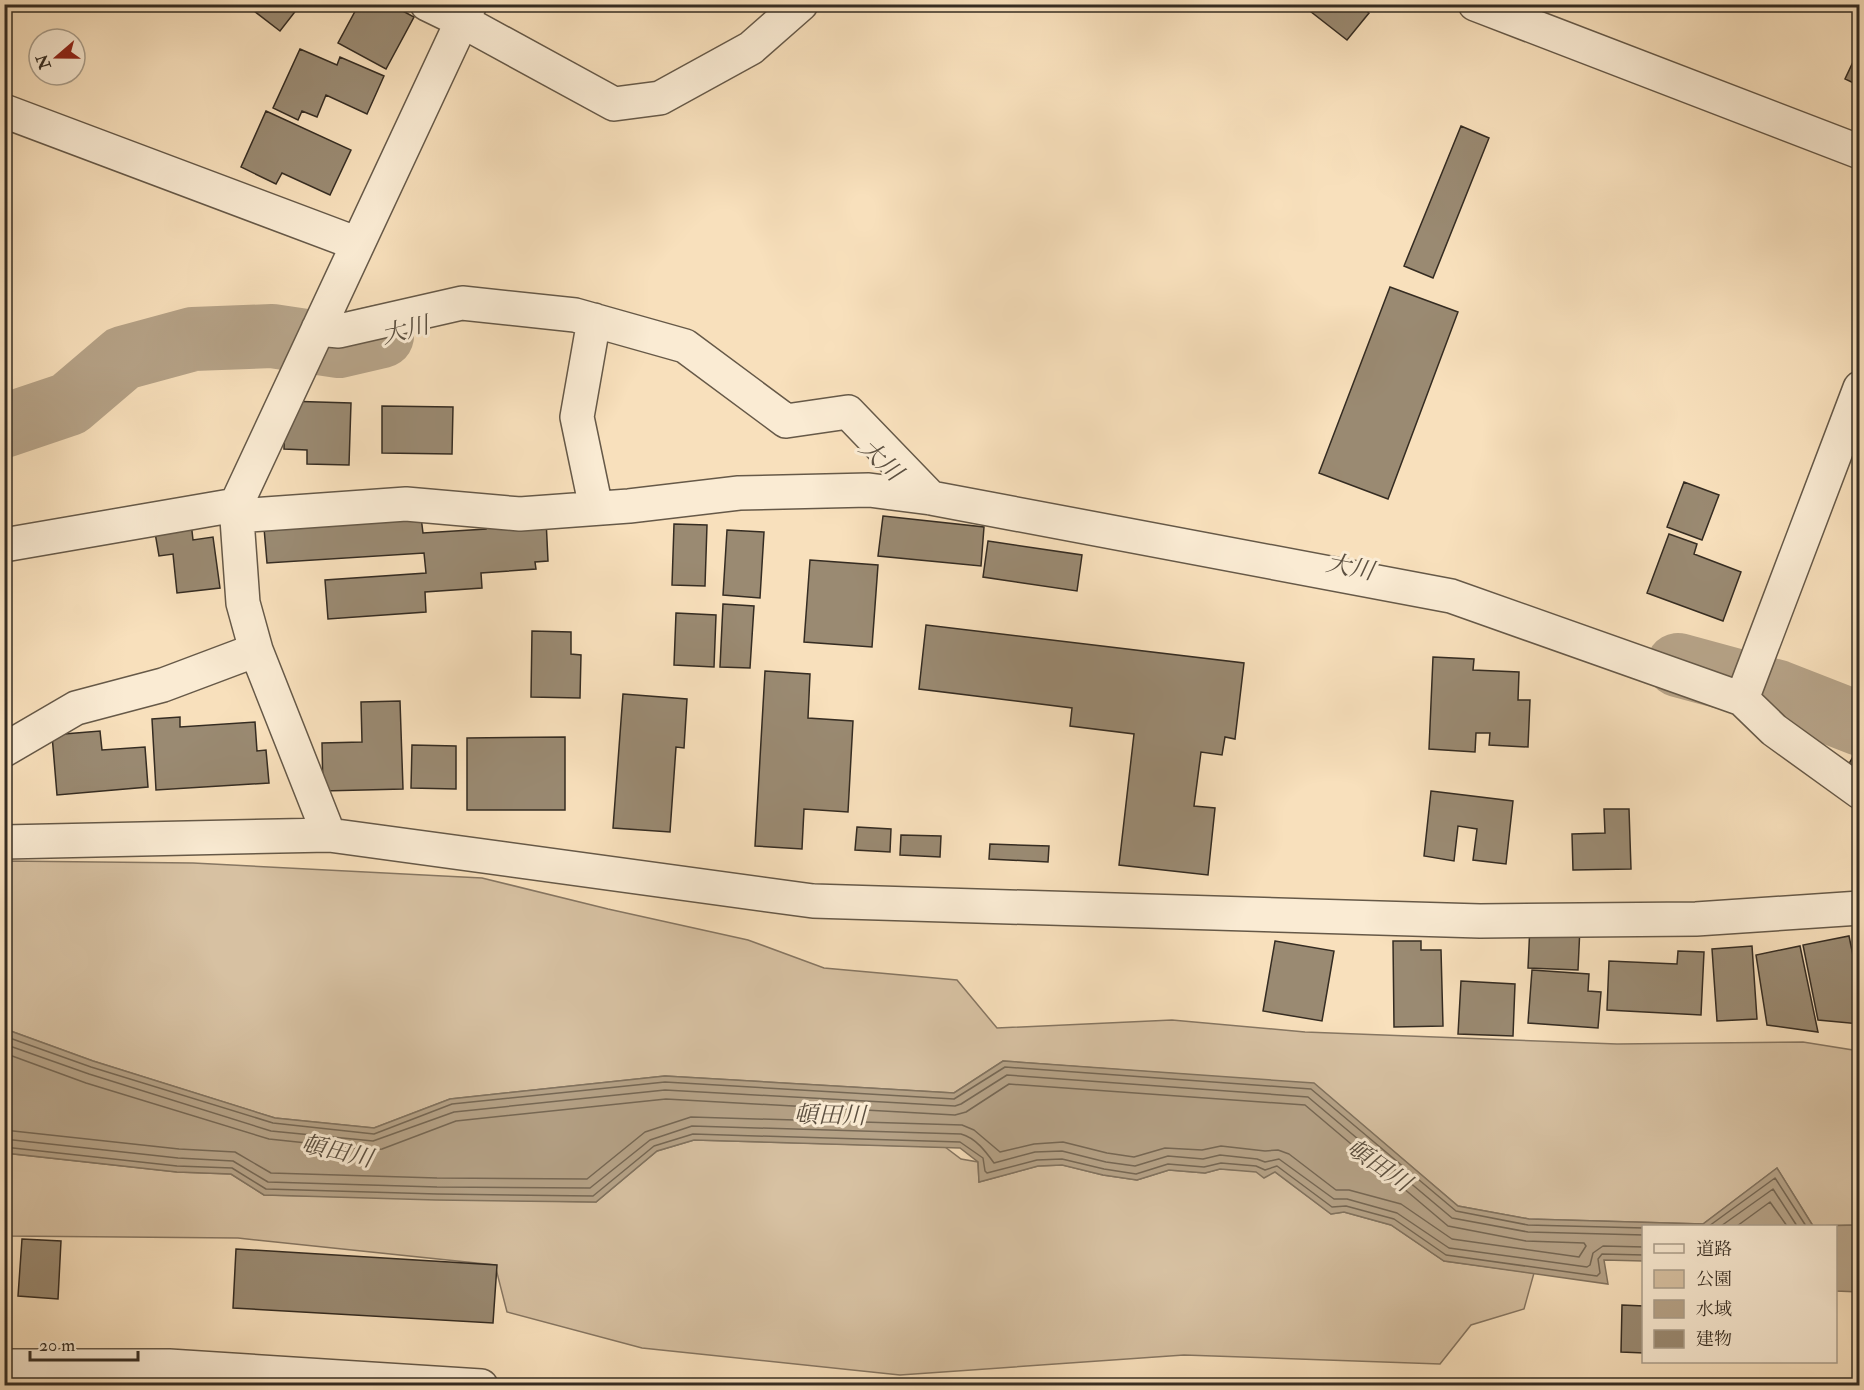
<svg xmlns="http://www.w3.org/2000/svg" width="1864" height="1390" font-family="'IM FELL Double Pica','Noto Serif JP',serif">
  <style>
    .green { fill: #d7c1a2; stroke: #867662; stroke-width: 1.5 }
    .water { fill: #b6a388; stroke: #82735f; stroke-width: 1.5 }
    .lines { fill: none; stroke-linecap: round; stroke-linejoin: round }
    .shore { stroke: #766855; stroke-width: 1.5 }
    .river { stroke: #b6a388; stroke-width: 64 }
    .building { fill: #9a8a72; stroke: #352c22; stroke-width: 1.5 }
    .minor-casing { stroke: #665948; stroke-width: 36 }
    .minor { stroke: #faebd3; stroke-width: 33 }
    .labels { text-anchor: middle; stroke-width: 6; stroke-linejoin: round; paint-order: stroke }
    .water-label { font-size: 24px; font-style: italic; fill: #5c5041; stroke: #faebd3 }
  </style>
  <rect width="100%" height="100%" fill="#f8e0bc"/>
  <filter id="stains"><feTurbulence type="fractalNoise" baseFrequency=".00333" numOctaves="4"/><feColorMatrix values="0 0 0 0 .2 0 0 0 0 .09 0 0 0 0 .02 0 0 0 .5 -.17"/></filter>
  <radialGradient id="worn" r=".72"><stop offset=".6" stop-color="#630" stop-opacity="0"/><stop offset="1" stop-color="#630" stop-opacity=".3"/></radialGradient>
  <!-- green -->
  <path class="green" d="M 4,861 L 193,863 L 482,878 L 608,909 L 748,940 L 824,968 L 957,980 L 997,1028 L 1172,1020 L 1305,1032 L 1617,1044 L 1803,1042 L 1859,1051 L 1859,1225 L 1813,1226 L 1777,1168 L 1703,1224 L 1529,1219 L 1458,1206 L 1314,1084 L 1003,1061 L 954,1093 L 665,1076 L 450,1099 L 374,1128 L 275,1118 L 93,1061 L 5,1029 Z
    M 694,1140 L 945,1147 L 961,1159 L 978,1162 L 979,1182 L 1038,1166 L 1063,1165 L 1103,1175 L 1137,1180 L 1169,1170 L 1205,1173 L 1220,1169 L 1275,1172 L 1331,1214 L 1344,1212 L 1391,1225 L 1444,1261 L 1534,1273 L 1524,1309 L 1471,1325 L 1440,1364 L 1184,1355 L 900,1375 L 642,1348 L 507,1312 L 495,1265 L 238,1238 L 6,1236 L 4,1234 L 4,1153 L 177,1172 L 231,1174 L 264,1195 L 596,1202 L 657,1151 Z"/>
  <!-- water -->
  <path class="water" d="M 5,1029 L 93,1061 L 275,1118 L 374,1128 L 450,1099 L 665,1076 L 954,1093 L 1003,1061 L 1314,1083 L 1458,1206 L 1529,1219 L 1703,1224 L 1777,1168 L 1813,1226 L 1859,1225 L 1859,1292 L 1836,1291 L 1836,1226 L 1644,1226 L 1643,1261 L 1604,1260 L 1608,1284 L 1444,1261 L 1391,1225 L 1344,1212 L 1331,1214 L 1275,1172 L 1264,1178 L 1256,1172 L 1220,1169 L 1205,1173 L 1169,1170 L 1137,1180 L 1103,1175 L 1062,1165 L 1038,1166 L 979,1182 L 978,1162 L 960,1148 L 694,1140 L 657,1151 L 596,1202 L 436,1200 L 264,1195 L 231,1174 L 177,1172 L 5,1153 Z"/>
  <g class="lines">
    <!-- shore -->
    <path class="shore" d="M 4,1036 L 91,1067 L 273,1123 L 374,1134 L 452,1104 L 665,1082 L 954,1099 L 1005,1067 L 1311,1089 L 1456,1211 L 1528,1225 L 1644,1228
      M 4,1044 L 89,1074 L 271,1131 L 373,1141 L 454,1112 L 665,1090 L 955,1106 L 961,1104 L 1007,1075 L 1308,1097 L 1452,1218 L 1528,1232 L 1644,1235
      M 4,1053 L 86,1083 L 269,1139 L 373,1150 L 382,1149 L 456,1121 L 666,1099 L 955,1115 L 966,1112 L 1009,1084 L 1305,1105 L 1448,1226 L 1526,1241 L 1584,1243 L 1586,1246 L 1579,1257 L 1452,1239 L 1401,1204 L 1349,1190 L 1336,1190 L 1289,1154 L 1278,1150 L 1265,1151 L 1221,1146 L 1202,1150 L 1165,1148 L 1134,1157 L 1107,1153 L 1063,1142 L 1034,1144 L 1000,1152 L 974,1130 L 962,1125 L 691,1117 L 645,1132 L 587,1179 L 437,1178 L 271,1173 L 235,1152 L 179,1149 L 4,1130
      M 4,1139 L 178,1158 L 233,1161 L 268,1182 L 437,1187 L 590,1188 L 650,1140 L 692,1126 L 961,1134 C 976,1138 986,1152 994,1163 L 1035,1152 L 1062,1151 L 1106,1162 L 1135,1166 L 1168,1156 L 1203,1159 L 1220,1155 L 1257,1159 L 1265,1162 L 1279,1159 L 1334,1199 L 1347,1199 L 1397,1213 L 1449,1248 L 1587,1267 L 1590,1265 L 1593,1253 L 1603,1246 L 1644,1247
      M 4,1147 L 177,1166 L 232,1168 L 266,1189 L 437,1194 L 593,1196 L 654,1146 L 693,1134 L 960,1142 L 983,1158 L 985,1171 L 987,1173 L 1037,1160 L 1062,1159 L 1104,1169 L 1136,1174 L 1168,1164 L 1204,1167 L 1221,1163 L 1256,1166 L 1265,1170 L 1277,1166 L 1332,1207 L 1346,1206 L 1394,1219 L 1446,1255 L 1597,1276 L 1600,1273 L 1598,1259 L 1602,1254 L 1644,1255
      M 1709,1226 L 1775,1178 L 1806,1226
      M 1721,1226 L 1773,1189 L 1797,1226
      M 1737,1226 L 1770,1202 L 1787,1226"/>
    <!-- river -->
    <path class="river" d="M 4,426 L 69,404 L 123,358 L 193,339 L 272,336 L 339,346 L 382,336
      M 1678,665 L 1778,692 L 1860,724"/>
  </g>
  <!-- building -->
  <path class="building" d="M 245,4 L 301,4 L 280,31 Z
    M 359,4 L 402,4 L 401,10 L 414,17 L 386,69 L 338,43 Z
    M 1301,4 L 1358,4 L 1369,13 L 1347,40 Z
    M 1860,47 L 1860,86 L 1845,79 Z
    M 300,49 L 337,65 L 340,57 L 384,76 L 367,114 L 326,95 L 317,117 L 302,111 L 298,120 L 273,108 Z
    M 266,111 L 351,150 L 330,195 L 282,173 L 276,184 L 241,167 Z
    M 1461,126 L 1489,138 L 1433,278 L 1404,266 Z
    M 1390,287 L 1458,312 L 1388,499 L 1319,473 Z
    M 285,401 L 351,403 L 349,465 L 307,464 L 307,450 L 284,449 Z
    M 382,406 L 453,407 L 452,454 L 382,453 Z
    M 1684,482 L 1719,495 L 1702,540 L 1667,527 Z
    M 883,516 L 984,527 L 981,566 L 878,556 Z
    M 421,517 L 423,533 L 486,529 L 485,524 L 546,519 L 548,561 L 535,562 L 536,569 L 481,573 L 482,588 L 425,592 L 426,612 L 328,619 L 325,580 L 426,573 L 424,553 L 267,563 L 264,528 Z
    M 191,522 L 193,540 L 213,537 L 220,588 L 177,593 L 173,554 L 159,556 L 154,527 Z
    M 674,524 L 707,525 L 705,586 L 672,585 Z
    M 727,530 L 764,532 L 760,598 L 723,595 Z
    M 1669,534 L 1697,544 L 1694,554 L 1741,572 L 1723,621 L 1647,593 Z
    M 988,541 L 1082,555 L 1077,591 L 983,577 Z
    M 810,560 L 878,565 L 872,647 L 804,642 Z
    M 723,604 L 754,606 L 750,668 L 720,667 Z
    M 676,613 L 716,615 L 714,667 L 674,665 Z
    M 926,625 L 1244,663 L 1235,739 L 1225,737 L 1222,755 L 1201,752 L 1194,806 L 1215,808 L 1208,875 L 1119,865 L 1134,734 L 1070,726 L 1072,708 L 919,689 Z
    M 532,631 L 571,632 L 571,654 L 581,655 L 580,698 L 531,697 Z
    M 1433,657 L 1474,659 L 1473,670 L 1519,672 L 1518,700 L 1530,700 L 1528,747 L 1489,745 L 1490,733 L 1476,733 L 1475,752 L 1429,749 Z
    M 765,671 L 810,674 L 808,718 L 853,721 L 848,812 L 804,809 L 802,849 L 755,846 Z
    M 623,694 L 687,699 L 684,748 L 676,747 L 670,832 L 613,828 Z
    M 400,701 L 403,789 L 323,791 L 322,743 L 362,742 L 361,702 Z
    M 180,717 L 180,727 L 255,722 L 257,751 L 266,750 L 269,783 L 156,790 L 152,719 Z
    M 100,731 L 102,750 L 145,747 L 148,787 L 57,795 L 52,735 Z
    M 565,737 L 565,810 L 467,810 L 467,738 Z
    M 412,745 L 456,746 L 456,789 L 411,788 Z
    M 1860,745 L 1860,774 L 1847,767 Z
    M 1431,791 L 1513,801 L 1506,864 L 1473,860 L 1477,829 L 1458,826 L 1454,861 L 1424,856 Z
    M 1604,809 L 1629,809 L 1631,869 L 1573,870 L 1572,834 L 1605,833 Z
    M 857,827 L 891,829 L 890,852 L 855,850 Z
    M 901,835 L 941,836 L 940,857 L 900,855 Z
    M 990,844 L 1049,846 L 1048,862 L 989,859 Z
    M 1530,925 L 1580,927 L 1578,970 L 1528,968 Z
    M 1849,936 L 1860,990 L 1860,1024 L 1818,1020 L 1803,945 Z
    M 1275,941 L 1334,951 L 1322,1021 L 1263,1011 Z
    M 1393,941 L 1421,941 L 1421,950 L 1441,950 L 1443,1026 L 1394,1027 Z
    M 1752,946 L 1757,1019 L 1717,1021 L 1712,949 Z
    M 1800,946 L 1818,1032 L 1767,1025 L 1756,955 Z
    M 1678,951 L 1704,952 L 1701,1015 L 1607,1010 L 1609,961 L 1677,964 Z
    M 1532,970 L 1589,974 L 1588,991 L 1601,992 L 1598,1028 L 1528,1023 Z
    M 1461,981 L 1515,984 L 1513,1036 L 1458,1034 Z
    M 22,1239 L 61,1241 L 58,1299 L 18,1296 Z
    M 236,1249 L 497,1265 L 493,1323 L 233,1308 Z
    M 1622,1305 L 1644,1306 L 1644,1353 L 1621,1352 Z"/>
  <g class="lines">
    <!-- minor casing -->
    <g class="minor-casing">
      <path id="minor" d="M 427,4 L 462,21 L 614,104 L 660,98 L 751,48 L 801,4
        M 1475,4 L 1860,152
        M 4,111 L 358,244
        M 594,320 L 577,417 L 596,508
        M 318,329 L 339,331 L 462,303 L 575,315 L 685,346 L 786,421 L 848,412 L 931,498
        M 236,516 L 406,504 L 520,514 L 629,506 L 739,493 L 869,490 L 931,498 L 1451,596 L 1742,699 L 1774,730 L 1860,792
        M 4,545 L 236,505
        M 1742,699 L 1860,388
        M 4,750 L 76,708 L 163,685 L 256,650
        M 329,835 L 256,650 L 243,603 L 236,505 L 470,4
        M 4,842 L 329,835 L 813,901 L 1480,921 L 1696,919 L 1860,908
        M 4,1366 L 169,1366 L 481,1386"/>
    </g>
    <!-- minor -->
    <use href="#minor" class="minor"/>
  </g>
  <g class="labels">
    <!-- water labels -->
    <g class="water-label">
      <text transform="translate(405 330) rotate(-14)" y="8">大川</text>
      <text transform="translate(881 460) rotate(43)" y="8">大川</text>
      <text transform="translate(1350 567) rotate(11)" y="8">大川</text>
      <text transform="translate(830 1115) rotate(1)" y="8">頓田川</text>
      <text transform="translate(337 1151) rotate(13)" y="8">頓田川</text>
      <text transform="translate(1379 1165) rotate(35)" y="8">頓田川</text>
    </g>
  </g>
  <!-- margin -->
  <rect width="1864" height="1390" fill="none" stroke="#f8e0bc" stroke-width="24"/>
  <rect x="6" y="6" width="1852" height="1378" fill="none" stroke="#352c22" stroke-width="3"/>
  <rect x="12" y="12" width="1840" height="1366" fill="none" stroke="#352c22" stroke-width="1.5"/>
  <!-- legend -->
  <rect x="1642" y="1225" width="195" height="138" fill="#faebd3" stroke="#ab9f8c" stroke-width="1.5"/>
  <rect x="1654" y="1244" width="30" height="9" fill="#faebd3" stroke="#ab9f8c" stroke-width="1.5"/>
  <text x="1696" y="1255" font-size="18" fill="#352c22">道路</text>
  <rect x="1654" y="1270" width="30" height="18" fill="#d7c1a2" stroke="#ab9f8c" stroke-width="1.5"/>
  <text x="1696" y="1285" font-size="18" fill="#352c22">公園</text>
  <rect x="1654" y="1300" width="30" height="18" fill="#b6a388" stroke="#ab9f8c" stroke-width="1.5"/>
  <text x="1696" y="1315" font-size="18" fill="#352c22">水域</text>
  <rect x="1654" y="1330" width="30" height="18" fill="#9a8a72" stroke="#ab9f8c" stroke-width="1.5"/>
  <text x="1696" y="1345" font-size="18" fill="#352c22">建物</text>
  <!-- north arrow -->
  <g transform="translate(57 57) rotate(250)"><circle r="28" fill="#faebd3" stroke="#ab9f8c" stroke-width="1.5"/>
  <path d="M0-4.5L10 22L0 15L-10 22Z" fill="#8f2418"/>
  <text y="-9" font-size="16" font-weight="bold" text-anchor="middle" fill="#352c22">N</text>
  </g>
  <!-- scale -->
  <path d="M30 1351v9h108v-9" fill="none" stroke="#352c22" stroke-width="3"/>
  <text x="39" y="1351" font-size="18" fill="#352c22" stroke="#faebd3" stroke-width="4.5" paint-order="stroke">20 m</text>
  <rect width="100%" height="100%" filter="url(#stains)"/>
  <rect width="100%" height="100%" fill="url(#worn)"/>
</svg>
